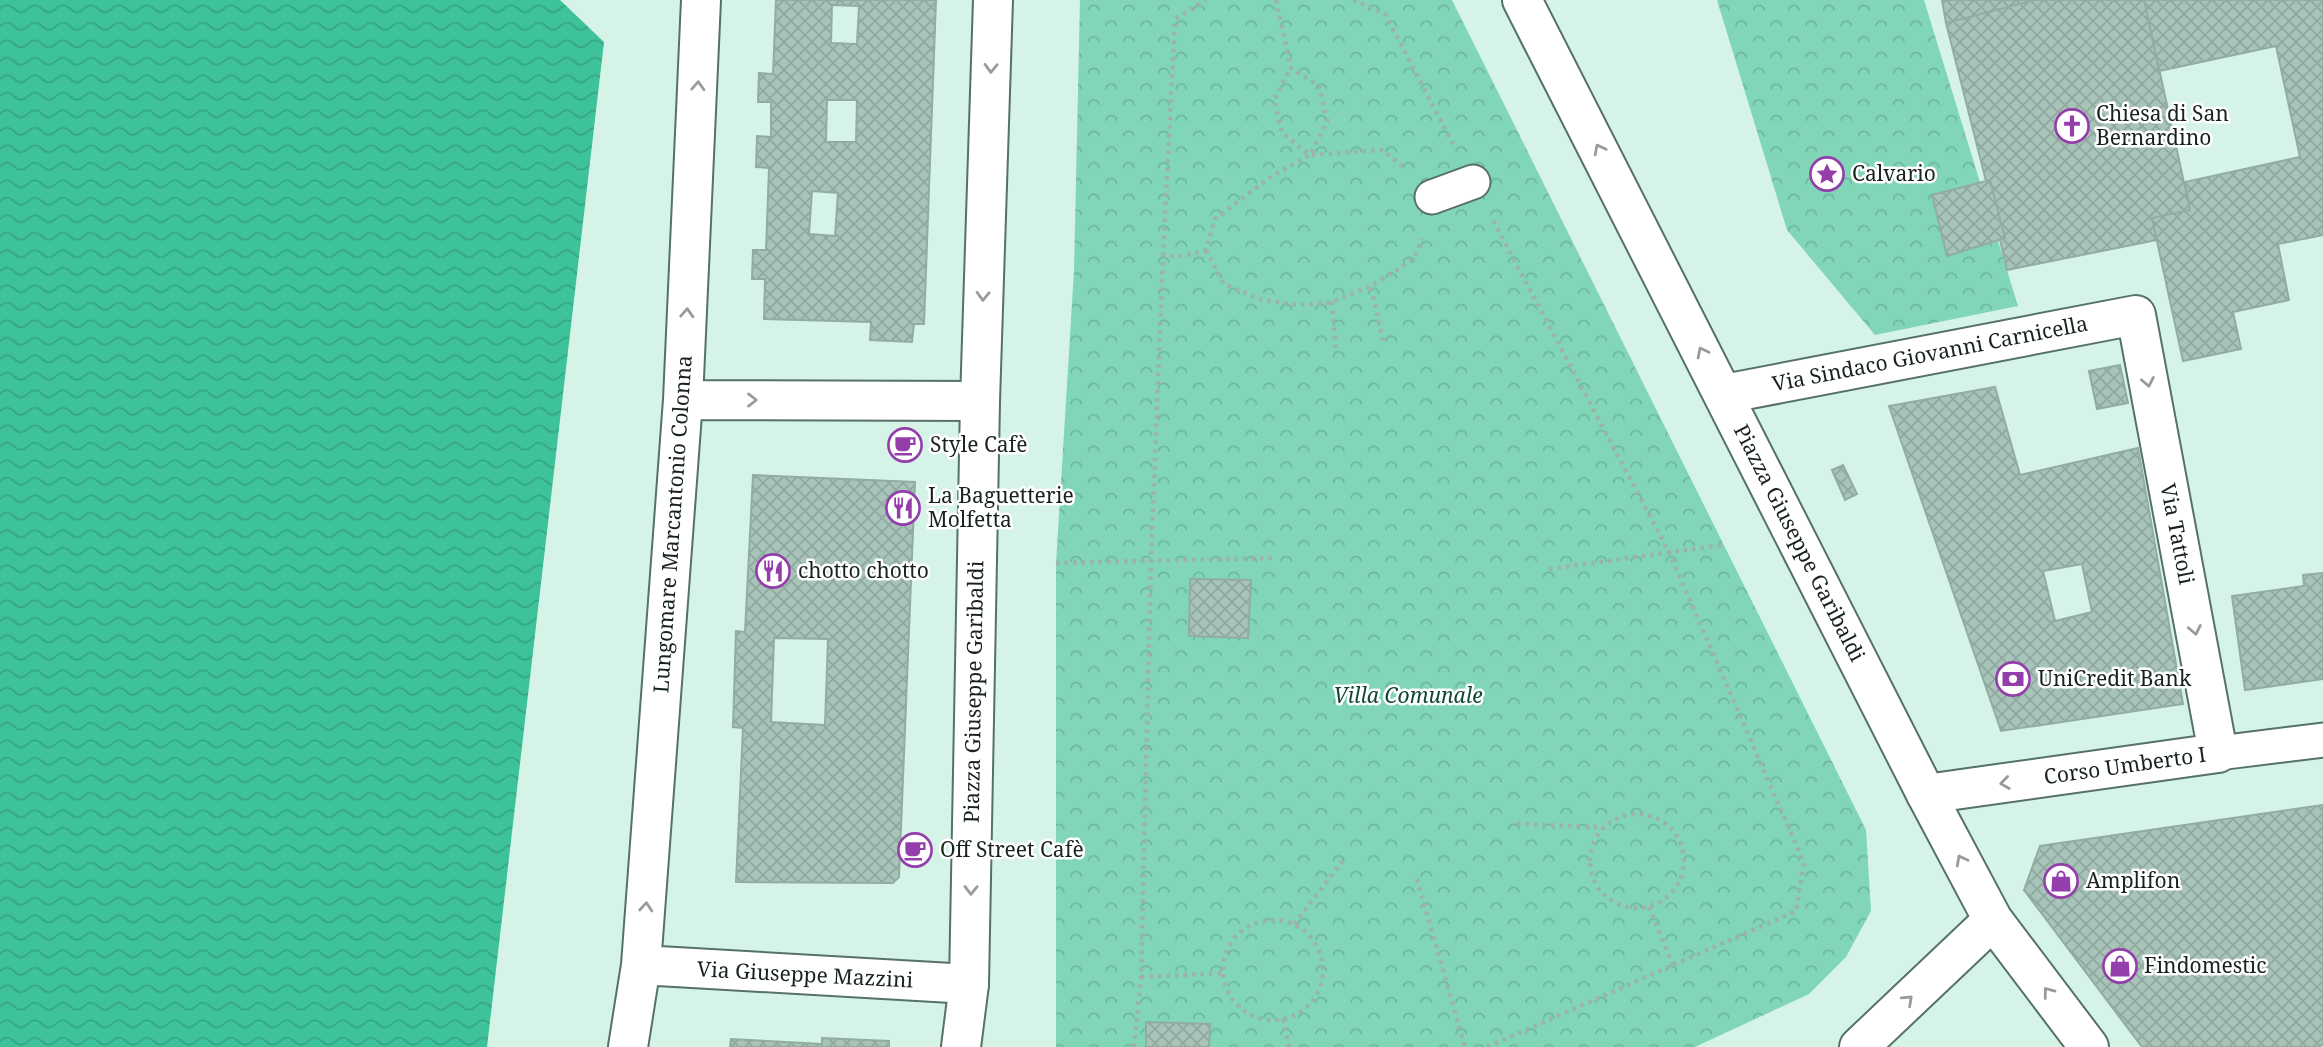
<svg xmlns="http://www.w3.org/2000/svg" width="2323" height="1047" font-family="'Noto Serif',serif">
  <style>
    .park { fill: url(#park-crowns) }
    .water { fill: url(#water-waves) }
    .building { fill: url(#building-cross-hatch); stroke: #91ada1; stroke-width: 2; fill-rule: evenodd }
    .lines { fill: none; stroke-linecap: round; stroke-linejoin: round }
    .pedestrian-casing { stroke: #567166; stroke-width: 37 }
    .minor-casing { stroke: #567166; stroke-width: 42 }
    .tertiary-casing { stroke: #567166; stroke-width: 42 }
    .path { stroke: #9bb3a9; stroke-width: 4.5; stroke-dasharray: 3.5 5; stroke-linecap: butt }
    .pedestrian { stroke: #fff; stroke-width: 33 }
    .minor { stroke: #fff; stroke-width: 38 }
    .tertiary { stroke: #fff; stroke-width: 38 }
    .oneway { stroke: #979c9a }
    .labels { text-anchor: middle; stroke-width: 5; stroke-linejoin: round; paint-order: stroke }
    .poi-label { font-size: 21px; fill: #18231e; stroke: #fff; text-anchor: start }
    .street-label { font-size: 21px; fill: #18231e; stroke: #fff }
    .park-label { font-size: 21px; font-style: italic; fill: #0f4636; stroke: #fff }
  </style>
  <defs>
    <pattern id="park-crowns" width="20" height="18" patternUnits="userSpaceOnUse" patternTransform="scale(1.75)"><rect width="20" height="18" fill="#81d6b7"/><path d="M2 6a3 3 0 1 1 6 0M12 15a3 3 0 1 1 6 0" fill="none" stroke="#6fb79d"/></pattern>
    <pattern id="water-waves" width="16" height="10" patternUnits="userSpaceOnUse" patternTransform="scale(1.75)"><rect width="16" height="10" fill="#3ec29a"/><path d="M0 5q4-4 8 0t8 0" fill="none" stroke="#36a684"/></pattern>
    <pattern id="building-cross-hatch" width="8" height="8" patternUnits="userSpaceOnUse" patternTransform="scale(1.75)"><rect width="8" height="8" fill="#a8c4b9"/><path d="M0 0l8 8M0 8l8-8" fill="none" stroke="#90a89f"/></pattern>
  </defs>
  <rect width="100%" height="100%" fill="#d5f3e7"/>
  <!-- park -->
  <path class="park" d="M 1080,0 L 1452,0 L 1866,830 L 1871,911 L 1846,957 L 1809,994 L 1695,1047 L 1056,1047 L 1056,563 L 1074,271 Z
    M 1717,0 L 1924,0 L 2018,306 L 1875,335 L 1787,230 Z"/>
  <!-- water -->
  <path class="water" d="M 0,0 L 560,0 L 604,42 L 487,1047 L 0,1047 Z"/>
  <!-- building -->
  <path class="building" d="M 776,0 L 936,0 L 924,324 L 914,324 L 912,342 L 870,340 L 871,322 L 764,319 L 765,279 L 752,279 L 753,250 L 766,250 L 769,168 L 756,167 L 757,136 L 771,137 L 771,102 L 758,102 L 759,73 L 773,74 ZM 832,5 L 859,6 L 857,44 L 831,43 ZM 827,100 L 857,100 L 856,142 L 826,142 ZM 812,191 L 838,193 L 835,236 L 809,234 Z
    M 1942,0 L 2035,0 L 1946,23 Z
    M 2035,0 L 2144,0 L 2190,210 L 2152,218 L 2157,240 L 2007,270 L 2000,240 L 2005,238 L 1990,180 L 1986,181 L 1946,23 Z
    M 2144,0 L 2323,0 L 2323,235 L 2278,244 L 2289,300 L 2233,312 L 2241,349 L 2183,361 L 2152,218 L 2190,210 L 2185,182 L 2300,157 L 2276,46 L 2159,71 Z
    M 1990,180 L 2005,238 L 1947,256 L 1932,195 Z
    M 2120,365 L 2128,403 L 2097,409 L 2089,371 Z
    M 1995,387 L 2020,475 L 2138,448 L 2183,704 L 2001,731 L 1889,406 ZM 2082,564 L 2092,612 L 2055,621 L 2043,571 Z
    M 1843,465 L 1857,494 L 1845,500 L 1832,470 Z
    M 753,475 L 915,482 L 899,877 L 893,883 L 736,882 L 743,728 L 733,727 L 736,631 L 745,632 ZM 774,638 L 828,639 L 825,725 L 771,722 Z
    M 2323,573 L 2323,679 L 2245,690 L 2232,596 L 2304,586 L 2303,575 Z
    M 1190,579 L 1251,580 L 1248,638 L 1189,636 Z
    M 2323,805 L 2323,1044 L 2319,1047 L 2142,1047 L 2024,890 L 2040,846 Z
    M 1146,1022 L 1210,1024 L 1209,1047 L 1146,1047 Z
    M 822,1038 L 889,1041 L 889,1047 L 730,1047 L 731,1039 L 822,1044 Z"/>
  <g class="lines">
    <!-- pedestrian casing -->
    <g class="pedestrian-casing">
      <path id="pedestrian" d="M 1432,197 L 1473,182
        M 2218,753 L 2323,740"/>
    </g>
    <!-- minor casing -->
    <g class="minor-casing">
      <path id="minor" d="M 1724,394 L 2136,315 L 2218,753 L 1926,794
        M 683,400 L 980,401
        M 641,965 L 969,984
        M 628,1047 L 641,965 L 683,400 L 701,0"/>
    </g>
    <!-- tertiary casing -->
    <g class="tertiary-casing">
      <path id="tertiary" d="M 1522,0 L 1926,794 L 1993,920 L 2089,1047
        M 961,1047 L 969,984 L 980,401 L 993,0
        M 1859,1047 L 1993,920"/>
    </g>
    <!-- path -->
    <path class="path" d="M 1276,0 L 1291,68 L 1319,86 L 1327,121 L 1310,155 L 1382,150 L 1404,167
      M 1353,0 L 1385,14 L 1453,144
      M 1206,250 L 1224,284 L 1262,300 L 1297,305 L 1332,302 L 1371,286
      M 1163,256 L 1175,19 L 1206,0
      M 1332,302 L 1336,353
      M 1383,341 L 1371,286 L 1414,259 L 1422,239
      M 1056,563 L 1273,558
      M 1549,569 L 1722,545
      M1590 861a47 47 0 1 1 94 0a47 47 0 1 1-94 0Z
      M 1517,824 L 1603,827
      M 1417,879 L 1465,1047
      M 1649,907 L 1673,965
      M1223 970a50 50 0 1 1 100 0a50 50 0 1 1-100 0Z
      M 1294,924 L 1345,858
      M 1141,977 L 1223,973
      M 1283,1019 L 1289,1047
      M 1134,1047 L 1141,977 L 1151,560 L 1163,256 L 1184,256 L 1206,250 L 1215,219 L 1272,176 L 1310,155 L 1282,133 L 1274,100 L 1291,68
      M 1487,1047 L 1796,911 L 1804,863 L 1669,552 L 1493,220"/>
    <!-- pedestrian -->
    <use href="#pedestrian" class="pedestrian"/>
    <!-- minor -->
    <use href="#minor" class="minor"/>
    <!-- tertiary -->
    <use href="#tertiary" class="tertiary"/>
  </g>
  <!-- one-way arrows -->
  <defs><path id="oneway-chevron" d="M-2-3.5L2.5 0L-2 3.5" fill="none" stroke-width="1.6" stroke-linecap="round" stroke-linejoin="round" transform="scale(1.75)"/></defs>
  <g class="oneway">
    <use href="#oneway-chevron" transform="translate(991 68) rotate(92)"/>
    <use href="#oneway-chevron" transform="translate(698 86) rotate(-87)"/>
    <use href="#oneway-chevron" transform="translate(1599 149) rotate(-117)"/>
    <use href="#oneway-chevron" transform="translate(983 296) rotate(92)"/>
    <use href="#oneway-chevron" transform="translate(687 313) rotate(-87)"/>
    <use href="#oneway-chevron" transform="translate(1702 352) rotate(-117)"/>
    <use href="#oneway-chevron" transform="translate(2148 382) rotate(79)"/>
    <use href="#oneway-chevron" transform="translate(752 400)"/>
    <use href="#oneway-chevron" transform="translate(2195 630) rotate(79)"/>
    <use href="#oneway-chevron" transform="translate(2005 783) rotate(172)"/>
    <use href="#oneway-chevron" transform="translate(1961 860) rotate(-118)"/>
    <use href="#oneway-chevron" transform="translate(971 890) rotate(91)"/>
    <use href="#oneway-chevron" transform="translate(646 907) rotate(-86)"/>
    <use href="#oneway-chevron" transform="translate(2048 992) rotate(-127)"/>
    <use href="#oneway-chevron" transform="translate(1908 1000) rotate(-43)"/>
  </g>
  <!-- icons -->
  <defs>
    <g id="church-ring" transform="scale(1.75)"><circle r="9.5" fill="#fff" stroke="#943eab" stroke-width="1.5"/><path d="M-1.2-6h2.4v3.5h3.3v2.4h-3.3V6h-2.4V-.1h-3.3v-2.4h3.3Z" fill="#943eab"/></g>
    <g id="sight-ring" transform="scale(1.75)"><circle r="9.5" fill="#fff" stroke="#943eab" stroke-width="1.5"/><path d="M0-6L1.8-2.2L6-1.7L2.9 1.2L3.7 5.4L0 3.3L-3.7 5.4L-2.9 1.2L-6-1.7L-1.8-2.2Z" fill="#943eab"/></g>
    <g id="cafe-ring" transform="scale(1.75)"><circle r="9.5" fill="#fff" stroke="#943eab" stroke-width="1.5"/><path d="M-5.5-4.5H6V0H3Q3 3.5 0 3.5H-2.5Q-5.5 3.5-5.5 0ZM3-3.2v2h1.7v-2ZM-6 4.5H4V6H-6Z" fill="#943eab"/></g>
    <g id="restaurant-ring" transform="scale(1.75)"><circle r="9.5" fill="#fff" stroke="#943eab" stroke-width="1.5"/><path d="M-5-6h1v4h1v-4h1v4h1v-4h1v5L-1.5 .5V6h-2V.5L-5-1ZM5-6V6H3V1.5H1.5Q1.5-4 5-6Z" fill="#943eab"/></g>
    <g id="bank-ring" transform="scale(1.75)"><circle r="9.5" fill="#fff" stroke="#943eab" stroke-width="1.5"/><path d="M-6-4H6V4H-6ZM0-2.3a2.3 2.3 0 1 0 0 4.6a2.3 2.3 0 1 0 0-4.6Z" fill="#943eab"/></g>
    <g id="shop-ring" transform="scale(1.75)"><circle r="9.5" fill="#fff" stroke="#943eab" stroke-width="1.5"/><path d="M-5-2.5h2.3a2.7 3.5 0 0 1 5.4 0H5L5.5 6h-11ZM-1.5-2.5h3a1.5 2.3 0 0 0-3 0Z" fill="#943eab"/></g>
  </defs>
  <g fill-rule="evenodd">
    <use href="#church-ring" x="2072" y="126"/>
    <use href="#sight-ring" x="1827" y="174"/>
    <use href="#cafe-ring" x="905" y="445"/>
    <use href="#restaurant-ring" x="903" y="508"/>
    <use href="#restaurant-ring" x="773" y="571"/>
    <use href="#bank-ring" x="2013" y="679"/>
    <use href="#cafe-ring" x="915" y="850"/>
    <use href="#shop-ring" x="2061" y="881"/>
    <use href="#shop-ring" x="2120" y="966"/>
  </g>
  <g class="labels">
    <!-- poi labels -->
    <g class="poi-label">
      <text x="2096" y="121">Chiesa di San<tspan x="2096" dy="24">Bernardino</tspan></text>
      <text x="1852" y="181">Calvario</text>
      <text x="930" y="452">Style Cafè</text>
      <text x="928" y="503">La Baguetterie<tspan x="928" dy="24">Molfetta</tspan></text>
      <text x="798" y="578">chotto chotto</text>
      <text x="2038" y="686">UniCredit Bank</text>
      <text x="940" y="857">Off Street Cafè</text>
      <text x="2086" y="888">Amplifon</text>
      <text x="2144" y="973">Findomestic</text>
    </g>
    <!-- street labels -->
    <g class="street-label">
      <text transform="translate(1930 354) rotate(-11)" y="7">Via Sindaco Giovanni Carnicella</text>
      <text transform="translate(673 524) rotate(-86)" y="7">Lungomare Marcantonio Colonna</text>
      <text transform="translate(2177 534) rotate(79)" y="7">Via Tattoli</text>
      <text transform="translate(1799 543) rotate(63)" y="7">Piazza Giuseppe Garibaldi</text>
      <text transform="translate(974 692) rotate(-89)" y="7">Piazza Giuseppe Garibaldi</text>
      <text transform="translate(2125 766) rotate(-8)" y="7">Corso Umberto I</text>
      <text transform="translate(805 975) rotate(3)" y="7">Via Giuseppe Mazzini</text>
    </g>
    <!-- park labels -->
    <g class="park-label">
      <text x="1408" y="703">Villa Comunale</text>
    </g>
  </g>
</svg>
